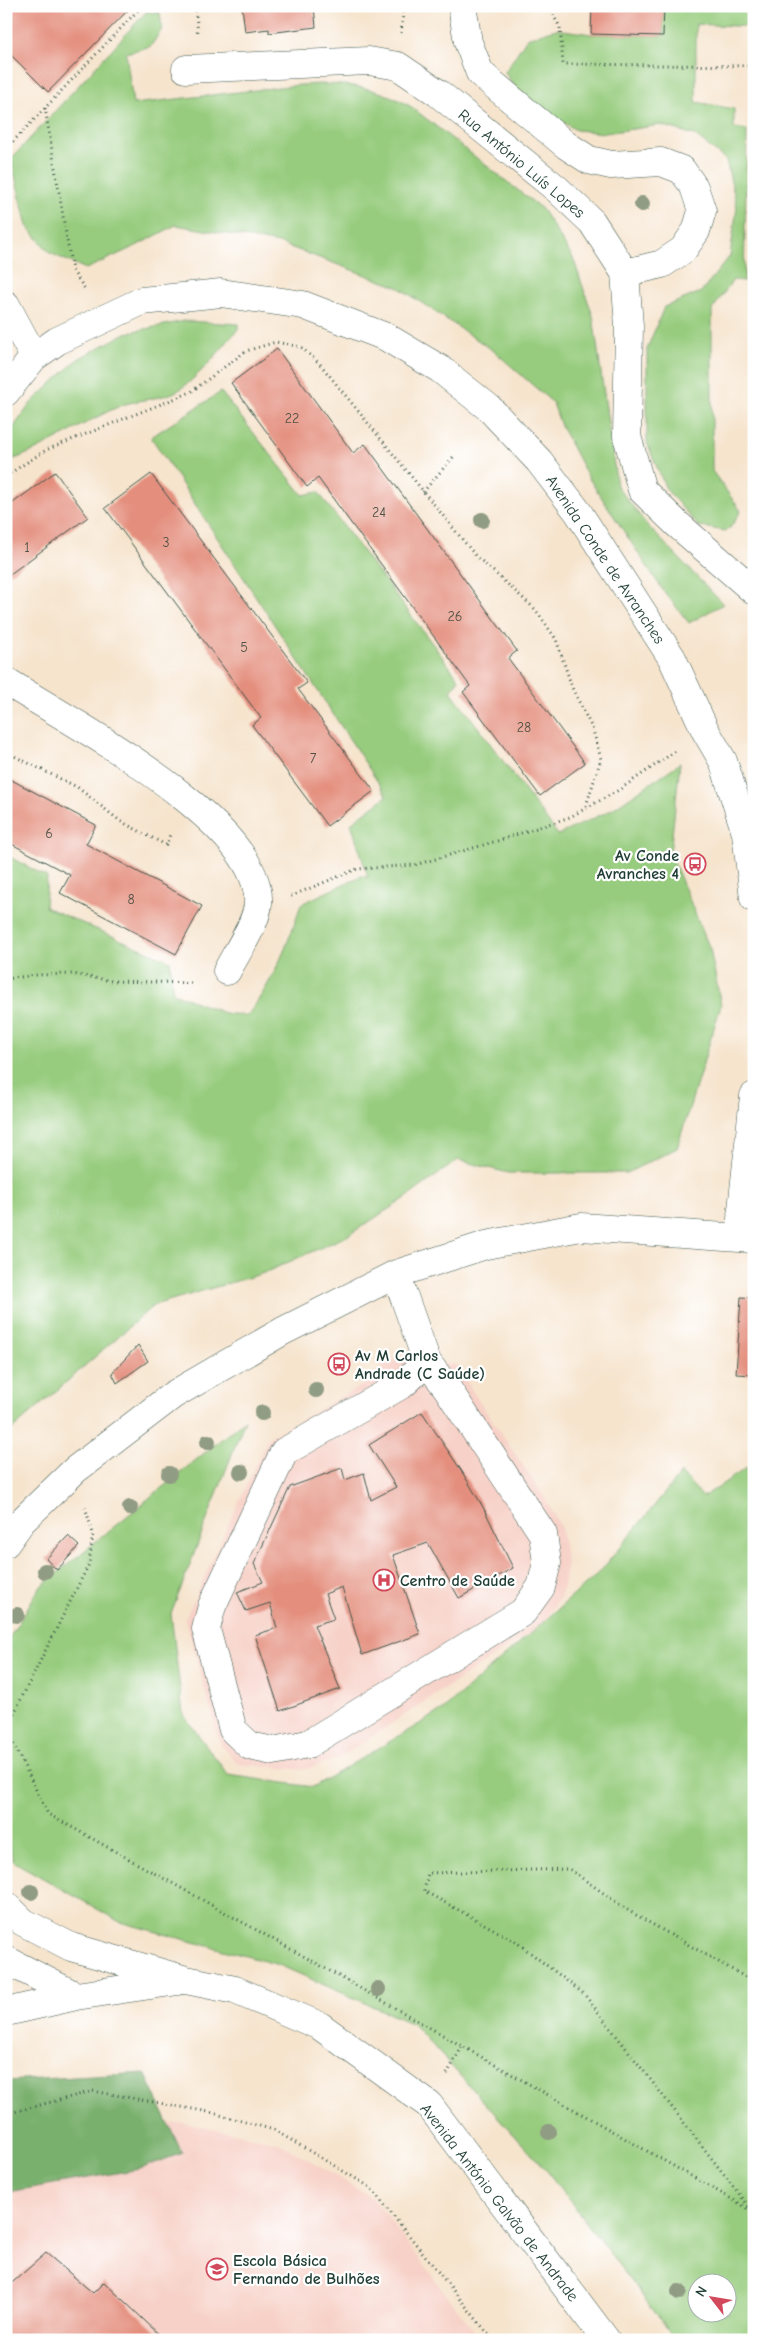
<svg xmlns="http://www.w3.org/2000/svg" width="760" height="2346" font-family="'Comic Neue',sans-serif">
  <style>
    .built { fill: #f7d1c7 }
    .green { fill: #97cc7e; stroke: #5b8459; fill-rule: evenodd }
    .forest { fill: #79b06d; stroke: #4c7650 }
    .building { fill: #e48f7e }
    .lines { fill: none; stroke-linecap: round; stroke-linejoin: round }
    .minor-casing { stroke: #3f564b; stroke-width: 29 }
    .path { stroke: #3f564b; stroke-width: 3; stroke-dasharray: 1 4; stroke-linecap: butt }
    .minor { stroke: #fff; stroke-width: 28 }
    .tree { fill: #909c83 }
    .labels { text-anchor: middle; stroke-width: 4.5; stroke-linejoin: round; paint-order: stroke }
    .number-label { font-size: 14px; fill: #505246 }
    .street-label { font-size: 16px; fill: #1f3d34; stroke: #fff }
    .poi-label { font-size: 16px; font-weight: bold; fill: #1f3d34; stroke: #fff; text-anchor: start }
  </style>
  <rect width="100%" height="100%" fill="#fff"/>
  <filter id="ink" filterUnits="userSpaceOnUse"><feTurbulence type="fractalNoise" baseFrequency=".02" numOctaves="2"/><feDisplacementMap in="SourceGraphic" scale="10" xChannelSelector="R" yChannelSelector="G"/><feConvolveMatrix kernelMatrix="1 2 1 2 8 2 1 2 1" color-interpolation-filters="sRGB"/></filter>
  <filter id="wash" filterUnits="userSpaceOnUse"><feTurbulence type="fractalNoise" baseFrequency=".0096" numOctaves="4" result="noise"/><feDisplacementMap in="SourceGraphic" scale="20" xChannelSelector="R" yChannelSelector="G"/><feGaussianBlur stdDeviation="1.12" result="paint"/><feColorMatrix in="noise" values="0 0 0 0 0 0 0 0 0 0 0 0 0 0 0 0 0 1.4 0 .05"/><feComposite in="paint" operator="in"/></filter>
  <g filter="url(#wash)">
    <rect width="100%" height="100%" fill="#f6e4cd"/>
    <!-- built -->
    <path class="built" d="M 390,1358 L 457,1365 L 475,1395 L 545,1498 L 561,1528 L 567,1564 L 561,1596 L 542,1625 L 339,1758 L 303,1770 L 238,1764 L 220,1743 L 185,1619 L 268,1438 L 368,1382 Z
      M 179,2122 L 278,2142 L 374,2199 L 481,2340 L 6,2340 L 6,2159 L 81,2132 Z"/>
    <!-- green -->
    <path class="green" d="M 664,6 L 754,6 L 754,27 L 696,24 L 696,102 L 734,109 L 734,128 L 747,130 L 744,281 L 733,280 L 712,310 L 712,471 L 741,511 L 730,528 L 725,531 L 698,526 L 666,489 L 647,443 L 647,349 L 664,307 L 701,292 L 730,256 L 737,207 L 726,160 L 694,135 L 661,125 L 605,133 L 576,130 L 533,105 L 516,90 L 505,72 L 527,38 L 556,29 L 591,34 L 663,36 Z
      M 146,12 L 160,13 L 162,29 L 151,46 L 126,53 L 133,104 C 171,100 209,95 247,91 C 304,84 358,75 410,106 L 542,209 L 573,258 L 593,316 L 617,486 L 647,525 L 723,604 L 689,623 L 662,589 L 588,477 L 561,426 L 553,403 L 494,351 L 398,287 L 279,243 L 176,225 L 136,246 L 86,269 L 50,253 L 27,226 L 11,159 Z
      M 184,321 L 239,324 L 238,329 C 220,350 202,374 179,390 C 165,399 137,399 120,406 C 81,423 46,449 6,462 L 6,438 L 31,403 L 78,359 L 126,333 Z
      M 221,392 L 303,495 L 318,492 L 459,679 L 451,691 L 558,835 L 611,810 L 680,763 L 670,853 L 710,949 L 721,1005 L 677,1148 L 627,1173 L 508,1173 L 458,1160 L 406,1198 L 347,1236 L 264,1273 L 154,1305 L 6,1435 L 6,855 L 47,877 L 45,907 L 170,961 L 173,993 L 224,1013 L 247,1016 C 273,982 288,945 301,904 L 361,876 L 368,877 L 351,823 L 387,796 L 151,437 Z
      M 245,1420 L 171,1614 L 183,1714 L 228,1775 L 313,1787 L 443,1710 L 599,1573 L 681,1473 L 703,1497 L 754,1463 L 754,2340 L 676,2340 L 547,2171 L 413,2024 L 279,1965 L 120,1922 L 13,1861 L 6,1833 L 6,1643 L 40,1587 ZM 698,2284 L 728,2284 L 728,2314 L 698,2314 Z"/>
    <!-- forest -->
    <path class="forest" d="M 145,2073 L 182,2153 L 139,2169 L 14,2191 L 6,2195 L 6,2081 Z"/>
    <g id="blocks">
      <!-- building -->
      <path class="building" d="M 6,6 L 132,6 L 48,92 L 6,50 Z
        M 242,6 L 314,6 L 316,27 L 269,33 L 269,29 L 245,32 Z
        M 592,6 L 664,6 L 663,36 L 591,34 Z
        M 277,349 L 353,453 L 365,444 L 517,651 L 508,658 L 585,763 L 540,796 L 463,692 L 470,686 L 318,478 L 307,487 L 231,383 Z
        M 55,472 L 88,517 L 6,577 L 6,508 Z
        M 151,474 L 307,683 L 298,689 L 374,791 L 327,826 L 252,725 L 261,718 L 105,508 Z
        M 6,777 L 96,825 L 86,844 L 202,906 L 176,954 L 60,893 L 70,875 L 6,841 Z
        M 741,1297 L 754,1298 L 754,1375 L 736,1374 Z
        M 138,1345 L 148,1361 L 117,1383 L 112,1373 Z
        M 422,1412 L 461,1470 L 483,1507 L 513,1568 L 459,1598 L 428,1543 L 393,1555 L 420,1634 L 362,1655 L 342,1587 L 325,1594 L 334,1619 L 314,1625 L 340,1689 L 280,1711 L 255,1635 L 277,1628 L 270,1603 L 246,1611 L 237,1592 L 263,1582 L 254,1564 L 290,1487 L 342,1468 L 345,1480 L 364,1473 L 371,1500 L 396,1487 L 369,1445 Z
        M 68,1536 L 79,1546 L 57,1570 L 46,1559 Z
        M 46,2253 L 93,2293 L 104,2282 L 165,2340 L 10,2340 L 6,2333 L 6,2288 Z"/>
    </g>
  </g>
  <g filter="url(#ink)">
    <use href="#blocks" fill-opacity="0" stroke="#3f564b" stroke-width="1"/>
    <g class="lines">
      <!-- minor casing -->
      <g class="minor-casing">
        <path id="minor" d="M 462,6 L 468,42 L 480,73 L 566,145 L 589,160 L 611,165 L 661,162 L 682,170 L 694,187 L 702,211 L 696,231 L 683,250 L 662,264 L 625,273
          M 186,69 L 369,61 L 398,66 L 438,93 L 557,189 L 592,222 L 625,273 L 629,326 L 627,436 L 642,490 L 677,524 L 754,591
          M 6,305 L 34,357
          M 6,392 L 34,357 L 57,341 L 142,301 L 221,293 L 303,305 L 386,337 L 440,369 L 489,408 L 539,461 L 578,512 L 672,658 L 705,730 L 723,761 L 746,833 L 754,898
          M 6,681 C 66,720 263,822 258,903 C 257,923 236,953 227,971
          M 739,1238 L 754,1096
          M 396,1274 L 427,1362 L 447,1388 L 543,1534 L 547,1563 L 541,1587 L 523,1612 L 308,1744 L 273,1751 L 250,1746 L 233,1730 L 206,1629 L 212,1606 L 284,1452 L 403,1384 L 427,1362
          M 6,1543 L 21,1522 L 75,1470 L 173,1395 L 283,1331 L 396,1274 L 486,1245 L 581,1227 L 754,1239
          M 6,1905 L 23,1922 L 71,1947 L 186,1980 L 235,1990 L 320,2026 L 429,2105 L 606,2340
          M 6,1960 L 76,1996
          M 6,2012 L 76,1996 L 178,1981"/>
      </g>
      <!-- path -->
      <path class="path" d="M 195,6 L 198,33
        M 548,6 L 560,27 L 563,64 L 754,66
        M 401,33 L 404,6
        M 45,108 L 72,270 L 85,289
        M 6,149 L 142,6
        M 6,476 L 46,450 L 191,392 L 246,351 L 276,342 L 301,347 L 320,364 L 475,555 L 535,609 L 556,639 L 573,690 L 593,730 L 601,759 L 585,809
        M 423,492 L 454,456
        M 6,752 L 77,787 L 120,821 L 166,845 L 171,832
        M 291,896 L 357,869 L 415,865 L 497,841 L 570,817 L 619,790 L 677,750
        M 6,979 L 35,975 L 73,974 L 112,981 L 195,983
        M 85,1507 L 93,1533 L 89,1564 L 6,1729 L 48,1814 L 314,1962 L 751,2210
        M 754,1982 L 629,1911 L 569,1869 L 428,1873 L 424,1891 L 515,1941 L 584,1994 L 754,2213
        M 447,2074 L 462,2047
        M 6,2114 L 93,2091 L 209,2112 L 274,2130 L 370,2187 L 493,2340"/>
      <!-- minor -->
      <use href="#minor" class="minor"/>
    </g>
    <!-- trees -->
    <g class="tree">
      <circle cx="642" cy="204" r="8"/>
      <circle cx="482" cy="520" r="8"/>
      <circle cx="316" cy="1390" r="8"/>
      <circle cx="262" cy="1413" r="8"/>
      <circle cx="208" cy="1442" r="8"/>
      <circle cx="241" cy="1472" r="8"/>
      <circle cx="169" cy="1474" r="8"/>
      <circle cx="130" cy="1508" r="8"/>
      <circle cx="45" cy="1571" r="8"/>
      <circle cx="17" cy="1615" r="8"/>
      <circle cx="31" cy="1892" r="8"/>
      <circle cx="378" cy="1989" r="8"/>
      <circle cx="549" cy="2132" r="8"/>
      <circle cx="679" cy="2292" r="8"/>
    </g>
  </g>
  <!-- icons -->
  <defs>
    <g id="bus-ring" transform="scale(1.125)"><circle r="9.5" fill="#fff" stroke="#d1495b" stroke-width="1.5"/><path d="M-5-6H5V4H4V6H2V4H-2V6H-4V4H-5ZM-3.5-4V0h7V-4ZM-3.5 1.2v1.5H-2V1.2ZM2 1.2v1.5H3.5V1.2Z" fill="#d1495b"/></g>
    <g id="hospital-ring" transform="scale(1.125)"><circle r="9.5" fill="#fff" stroke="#d1495b" stroke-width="1.5"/><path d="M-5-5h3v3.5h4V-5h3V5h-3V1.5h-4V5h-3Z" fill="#d1495b"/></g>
    <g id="school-ring" transform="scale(1.125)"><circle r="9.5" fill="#fff" stroke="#d1495b" stroke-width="1.5"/><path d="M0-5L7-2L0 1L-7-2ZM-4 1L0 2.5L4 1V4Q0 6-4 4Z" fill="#d1495b"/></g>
  </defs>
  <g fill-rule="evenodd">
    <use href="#bus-ring" x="695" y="864"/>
    <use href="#bus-ring" x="339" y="1364"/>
    <use href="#hospital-ring" x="384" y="1580"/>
    <use href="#school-ring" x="217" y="2269"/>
  </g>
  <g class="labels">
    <!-- number labels -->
    <g class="number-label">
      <text x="292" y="423">22</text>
      <text x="379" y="517">24</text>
      <text x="166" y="547">3</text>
      <text x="27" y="552">1</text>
      <text x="455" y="621">26</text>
      <text x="244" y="652">5</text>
      <text x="524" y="732">28</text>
      <text x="313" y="763">7</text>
      <text x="49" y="838">6</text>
      <text x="131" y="904">8</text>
    </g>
    <!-- street labels -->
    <g class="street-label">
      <text transform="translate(522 163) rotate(40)" y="6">Rua António Luís Lopes</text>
      <text transform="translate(606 559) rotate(56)" y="6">Avenida Conde de Avranches</text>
      <text transform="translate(500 2202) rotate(52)" y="6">Avenida António Galvão de Andrade</text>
    </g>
    <!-- poi labels -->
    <g class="poi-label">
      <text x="679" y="861" text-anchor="end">Av Conde<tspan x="679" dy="18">Avranches 4</tspan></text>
      <text x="355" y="1361">Av M Carlos<tspan x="355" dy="18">Andrade (C Saúde)</tspan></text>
      <text x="400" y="1586">Centro de Saúde</text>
      <text x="233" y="2266">Escola Básica<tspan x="233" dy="18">Fernando de Bulhões</tspan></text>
    </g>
  </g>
  <!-- margin -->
  <rect width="760" height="2346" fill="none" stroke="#fff" stroke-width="25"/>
  <!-- north arrow -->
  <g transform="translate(712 2298) rotate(301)"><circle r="24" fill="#ffffff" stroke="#a5b1ae"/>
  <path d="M0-4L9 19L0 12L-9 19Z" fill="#d1495b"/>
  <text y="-8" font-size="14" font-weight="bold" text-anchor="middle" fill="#1f3d34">N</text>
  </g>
</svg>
